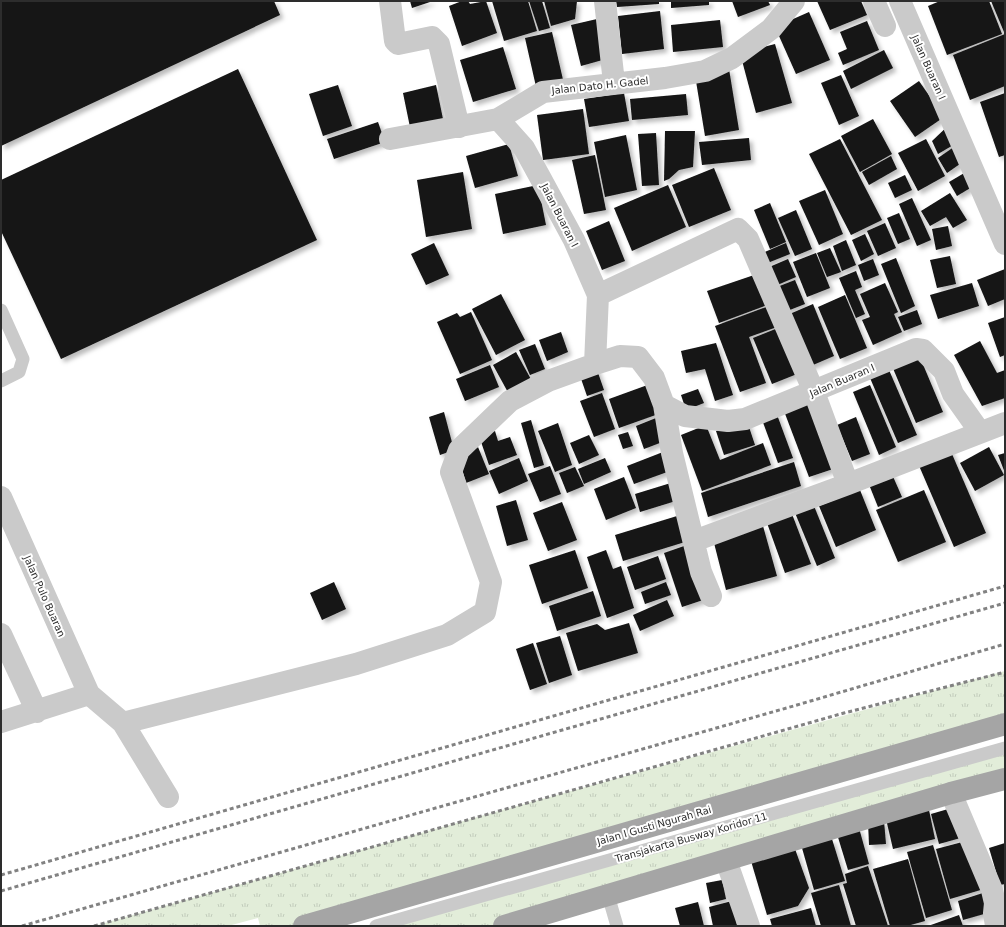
<svg xmlns="http://www.w3.org/2000/svg" width="1006" height="927" font-family="'DejaVu Sans',sans-serif">
  <style>
    .grass { fill: url(#grass-tufts) }
    .building { fill: #141414; filter: url(#shadow) }
    .lines { fill: none; stroke-linecap: round; stroke-linejoin: round }
    .service { stroke: #cacaca; stroke-width: 13 }
    .minor { stroke: #cacaca; stroke-width: 22 }
    .primary { stroke: #a5a5a5; stroke-width: 22 }
    .rail { stroke: #828282; stroke-width: 3; stroke-dasharray: 4 3; stroke-linecap: butt }
    .labels { text-anchor: middle; stroke-width: 4; stroke-linejoin: round; paint-order: stroke }
    .street-label { font-size: 10px; fill: #2d2d2d; stroke: #fff }
  </style>
  <defs>
    <pattern id="grass-tufts" width="24" height="20" patternUnits="userSpaceOnUse"><rect width="24" height="20" fill="#e2edd9"/><path d="M3 7l-1-3M5 7V3M7 7l1-3M15 17l-1-3M17 17v-4M19 17l1-3" fill="none" stroke="#c2ccbb"/></pattern>
    <filter id="shadow"><feDropShadow dx="3.5" dy="3.5" stdDeviation="2" flood-color="#0004"/></filter>
  </defs>
  <rect width="100%" height="100%" fill="#fff"/>
  <!-- grass -->
  <path class="grass" d="M 1005,671 L 1005,724 L 301,926 L 260,926 L 258,918 L 228,926 L 94,926 L 513,807 Z
    M 1005,748 L 1005,779 L 504,926 L 373,926 Z"/>
  <!-- building -->
  <path class="building" d="M 1,1 L 274,1 L 280,15 L 1,146 Z
    M 410,1 L 433,1 L 412,8 Z
    M 462,1 L 468,1 L 470,4 L 486,1 L 497,33 L 462,46 L 449,6 Z
    M 492,1 L 528,1 L 537,31 L 504,41 Z
    M 529,1 L 542,1 L 550,28 L 539,31 Z
    M 544,1 L 577,1 L 575,19 L 551,26 Z
    M 616,1 L 659,1 L 659,4 L 617,7 Z
    M 671,1 L 709,1 L 709,5 L 671,8 Z
    M 732,1 L 768,1 L 770,5 L 738,17 Z
    M 817,1 L 861,1 L 867,15 L 830,30 Z
    M 940,1 L 989,1 L 1002,34 L 947,55 L 928,6 Z
    M 991,1 L 1005,1 L 1005,32 L 1004,32 Z
    M 660,11 L 664,49 L 622,54 L 618,16 Z
    M 809,12 L 830,60 L 796,74 L 775,27 Z
    M 597,19 L 606,59 L 581,66 L 571,25 Z
    M 720,20 L 723,47 L 673,52 L 671,25 Z
    M 867,21 L 879,50 L 843,65 L 838,53 L 847,49 L 840,32 Z
    M 552,32 L 564,84 L 537,91 L 525,38 Z
    M 1005,34 L 1005,86 L 970,100 L 953,55 Z
    M 775,44 L 792,103 L 756,113 L 740,53 Z
    M 503,47 L 516,89 L 473,102 L 460,60 Z
    M 884,50 L 893,68 L 851,89 L 843,71 Z
    M 238,69 L 317,240 L 61,359 L 1,231 L 1,180 Z
    M 729,69 L 739,130 L 705,136 L 695,75 Z
    M 841,75 L 859,116 L 839,125 L 821,83 Z
    M 919,81 L 944,117 L 915,137 L 890,101 Z
    M 338,85 L 352,126 L 323,136 L 309,94 Z
    M 436,85 L 444,124 L 411,132 L 403,93 Z
    M 624,93 L 629,121 L 589,127 L 584,99 Z
    M 1005,93 L 1005,155 L 999,157 L 980,102 Z
    M 686,94 L 688,115 L 632,120 L 630,99 Z
    M 583,109 L 589,154 L 543,160 L 537,115 Z
    M 873,119 L 892,154 L 860,172 L 841,136 Z
    M 378,122 L 385,142 L 334,159 L 327,139 Z
    M 951,123 L 960,141 L 938,154 L 932,141 Z
    M 665,131 L 695,131 L 693,167 L 679,170 L 669,179 L 664,181 Z
    M 656,133 L 659,185 L 642,186 L 638,134 Z
    M 626,135 L 637,190 L 605,197 L 594,142 Z
    M 749,138 L 751,160 L 702,165 L 699,142 Z
    M 840,139 L 882,220 L 851,235 L 809,154 Z
    M 926,139 L 945,176 L 918,191 L 898,153 Z
    M 961,142 L 967,159 L 947,173 L 938,158 Z
    M 509,144 L 518,176 L 475,188 L 466,156 Z
    M 595,155 L 606,210 L 584,214 L 572,160 Z
    M 891,156 L 897,169 L 869,185 L 862,172 Z
    M 714,168 L 731,210 L 689,227 L 672,185 Z
    M 971,169 L 977,184 L 957,196 L 949,182 Z
    M 463,172 L 472,229 L 426,237 L 417,180 Z
    M 905,175 L 912,190 L 895,198 L 888,183 Z
    M 538,185 L 546,225 L 503,234 L 495,194 Z
    M 668,185 L 686,227 L 632,251 L 614,208 Z
    M 825,190 L 843,234 L 819,245 L 799,201 Z
    M 950,193 L 967,220 L 953,228 L 946,217 L 930,226 L 921,211 Z
    M 912,198 L 931,240 L 917,246 L 899,204 Z
    M 770,203 L 786,242 L 770,249 L 754,210 Z
    M 796,210 L 812,249 L 795,256 L 778,218 Z
    M 899,213 L 910,239 L 898,244 L 887,218 Z
    M 609,221 L 625,261 L 602,270 L 586,231 Z
    M 885,223 L 896,248 L 878,256 L 867,231 Z
    M 948,226 L 952,246 L 936,250 L 932,229 Z
    M 865,234 L 874,254 L 861,261 L 852,240 Z
    M 846,240 L 856,265 L 842,271 L 833,246 Z
    M 434,243 L 449,275 L 426,285 L 411,254 Z
    M 786,243 L 790,254 L 765,264 L 760,254 Z
    M 830,248 L 841,272 L 827,277 L 817,253 Z
    M 816,253 L 830,288 L 807,297 L 793,262 Z
    M 950,256 L 956,284 L 937,288 L 930,260 Z
    M 896,258 L 915,306 L 901,313 L 881,264 Z
    M 788,259 L 796,277 L 775,286 L 767,268 Z
    M 873,259 L 879,275 L 864,281 L 858,265 Z
    M 1005,269 L 1005,299 L 988,306 L 977,280 Z
    M 856,271 L 862,287 L 855,290 L 865,314 L 856,318 L 839,278 Z
    M 760,273 L 770,304 L 719,323 L 707,291 Z
    M 795,280 L 805,304 L 782,313 L 772,289 Z
    M 885,283 L 898,312 L 894,314 L 902,332 L 873,345 L 862,320 L 870,317 L 860,294 Z
    M 972,283 L 979,306 L 938,319 L 930,295 Z
    M 501,294 L 525,340 L 496,355 L 472,309 Z
    M 845,295 L 867,348 L 840,359 L 818,307 Z
    M 813,304 L 834,356 L 806,368 L 785,316 Z
    M 769,306 L 777,327 L 749,337 L 766,383 L 740,392 L 715,326 Z
    M 917,310 L 922,324 L 904,331 L 898,317 Z
    M 471,312 L 492,360 L 460,374 L 437,322 L 457,313 L 460,317 Z
    M 1005,317 L 1005,355 L 1000,357 L 988,323 Z
    M 783,326 L 802,372 L 772,384 L 753,338 Z
    M 561,332 L 568,352 L 547,361 L 539,340 Z
    M 980,341 L 997,373 L 1005,370 L 1005,398 L 982,406 L 954,355 Z
    M 716,343 L 733,395 L 715,401 L 705,369 L 686,373 L 681,351 Z
    M 535,344 L 545,369 L 530,375 L 519,350 Z
    M 516,352 L 533,383 L 510,396 L 493,365 Z
    M 919,355 L 943,412 L 916,423 L 892,366 Z
    M 490,365 L 499,387 L 465,401 L 456,379 Z
    M 596,367 L 604,390 L 587,396 L 579,373 Z
    M 889,370 L 917,435 L 898,443 L 870,378 Z
    M 653,383 L 664,412 L 619,428 L 609,399 Z
    M 870,385 L 896,447 L 879,455 L 853,392 Z
    M 698,389 L 704,403 L 686,410 L 681,395 Z
    M 602,393 L 615,429 L 594,437 L 580,401 Z
    M 807,402 L 833,469 L 809,477 L 784,411 Z
    M 444,412 L 454,450 L 440,455 L 429,417 Z
    M 776,412 L 793,458 L 778,463 L 761,417 Z
    M 856,417 L 870,454 L 852,461 L 837,425 Z
    M 656,418 L 665,441 L 644,449 L 636,426 Z
    M 531,420 L 544,465 L 534,468 L 521,423 Z
    M 747,421 L 755,445 L 724,455 L 716,431 Z
    M 558,423 L 572,465 L 555,472 L 538,431 Z
    M 706,425 L 720,460 L 763,443 L 771,465 L 702,491 L 681,435 Z
    M 495,431 L 498,441 L 510,437 L 517,455 L 489,465 L 479,436 Z
    M 628,432 L 633,446 L 623,449 L 618,435 Z
    M 589,435 L 599,455 L 579,464 L 570,443 Z
    M 478,447 L 489,474 L 466,483 L 459,458 Z
    M 949,447 L 986,533 L 954,547 L 917,461 Z
    M 989,447 L 1004,475 L 975,491 L 960,463 Z
    M 663,452 L 670,471 L 634,484 L 627,466 Z
    M 1005,453 L 1005,473 L 998,455 Z
    M 519,458 L 528,481 L 499,494 L 489,471 Z
    M 605,458 L 611,472 L 584,484 L 578,469 Z
    M 794,462 L 801,486 L 708,517 L 701,493 Z
    M 550,466 L 561,494 L 540,502 L 528,474 Z
    M 575,467 L 584,486 L 567,493 L 559,473 Z
    M 891,472 L 902,497 L 878,507 L 868,482 Z
    M 624,477 L 636,508 L 606,520 L 594,489 Z
    M 674,482 L 679,500 L 640,512 L 635,494 Z
    M 860,490 L 876,530 L 836,547 L 819,506 Z
    M 924,490 L 946,542 L 898,562 L 876,510 Z
    M 516,500 L 528,540 L 507,546 L 496,506 Z
    M 812,501 L 835,558 L 817,566 L 793,508 Z
    M 562,502 L 577,540 L 548,551 L 533,513 Z
    M 792,514 L 811,564 L 785,573 L 767,523 Z
    M 677,516 L 685,542 L 623,561 L 615,535 Z
    M 763,526 L 777,576 L 726,590 L 713,539 Z
    M 687,545 L 706,599 L 682,607 L 664,553 Z
    M 575,550 L 588,588 L 542,604 L 529,565 Z
    M 606,550 L 613,569 L 621,566 L 634,608 L 607,618 L 587,557 Z
    M 658,556 L 666,579 L 635,590 L 627,567 Z
    M 334,582 L 346,609 L 322,620 L 310,593 Z
    M 666,582 L 671,595 L 645,604 L 641,592 Z
    M 593,591 L 601,616 L 557,631 L 549,606 Z
    M 667,600 L 674,616 L 640,631 L 633,615 Z
    M 629,623 L 638,653 L 578,671 L 566,633 L 597,624 L 605,630 Z
    M 560,636 L 572,675 L 549,683 L 536,643 Z
    M 533,643 L 547,684 L 530,690 L 516,649 Z
    M 955,807 L 964,837 L 939,844 L 931,814 Z
    M 929,810 L 935,839 L 893,849 L 886,819 Z
    M 884,821 L 886,844 L 869,845 L 868,822 Z
    M 859,828 L 869,864 L 848,870 L 837,834 Z
    M 832,839 L 845,881 L 814,890 L 802,848 Z
    M 970,840 L 984,889 L 950,899 L 936,849 Z
    M 1005,843 L 1005,884 L 1000,885 L 989,848 Z
    M 933,845 L 952,910 L 926,918 L 907,852 Z
    M 795,849 L 809,888 L 798,906 L 767,915 L 751,861 Z
    M 908,859 L 925,921 L 907,926 L 890,926 L 873,869 Z
    M 868,866 L 888,926 L 856,926 L 843,884 L 847,883 L 845,874 Z
    M 722,880 L 726,899 L 710,903 L 706,883 Z
    M 839,885 L 851,926 L 821,926 L 811,893 Z
    M 986,892 L 991,912 L 963,920 L 958,901 Z
    M 732,901 L 737,925 L 713,926 L 709,907 Z
    M 698,902 L 704,926 L 680,926 L 675,908 Z
    M 811,908 L 816,926 L 772,926 L 770,919 Z
    M 959,915 L 963,926 L 928,926 Z"/>
  <g class="lines">
    <!-- service -->
    <path class="service" d="M 1,310 L 23,359 L 19,372 L 1,381
      M 608,895 L 617,926
      M 376,926 L 1005,748"/>
    <!-- minor -->
    <path class="minor" d="M 390,1 L 395,41 L 398,44 L 432,37 L 439,44 L 459,127
      M 605,1 L 614,83
      M 874,1 L 885,26
      M 900,1 L 1005,244
      M 498,119 L 524,148 L 541,179 L 574,240 L 598,295 L 595,364
      M 390,139 L 498,119 L 543,92 L 665,78 L 705,71 L 732,58 L 771,29 L 794,1
      M 598,295 L 738,229 L 748,239 L 814,392 L 848,484
      M 1,497 L 89,694 L 123,723 L 168,797
      M 694,541 L 848,484 L 1005,423
      M 711,596 L 701,572 L 672,453 L 664,405 L 685,416 L 728,421 L 745,419 L 916,349 L 923,350 L 944,371 L 953,394 L 980,432
      M 1,634 L 37,712
      M 1,722 L 89,694
      M 123,723 L 356,664 L 447,635 L 485,612 L 491,582 L 451,472 L 459,450 L 510,401 L 548,381 L 595,364 L 620,356 L 638,357 L 654,378 L 664,405
      M 951,793 L 992,890 L 995,903 L 994,913 L 996,926
      M 726,860 L 749,926"/>
    <!-- primary -->
    <path class="primary" d="M 304,926 L 1005,724
      M 504,926 L 951,793 L 1005,779"/>
    <!-- rail -->
    <path class="rail" d="M 1,875 L 1005,586
      M 1,891 L 1005,603
      M 22,926 L 797,705 L 1005,644
      M 94,926 L 844,713 L 1005,672"/>
  </g>
  <g class="labels">
    <!-- street labels -->
    <g class="street-label">
      <text transform="translate(929 67) rotate(66)" y="4">Jalan Buaran I</text>
      <text transform="translate(600 85) rotate(-6)" y="4">Jalan Dato H. Gadel</text>
      <text transform="translate(560 215) rotate(63)" y="4">Jalan Buaran I</text>
      <text transform="translate(842 380) rotate(-23)" y="4">Jalan Buaran I</text>
      <text transform="translate(45 596) rotate(66)" y="4">Jalan Pulo Buaran</text>
      <text transform="translate(654 825) rotate(-16)" y="4">Jalan I Gusti Ngurah Rai</text>
      <text transform="translate(691 837) rotate(-16)" y="4">Transjakarta Busway Koridor 11</text>
    </g>
  </g>
  <!-- border -->
  <rect width="1006" height="927" fill="none" stroke="#2d2d2d" stroke-width="4"/>
</svg>
